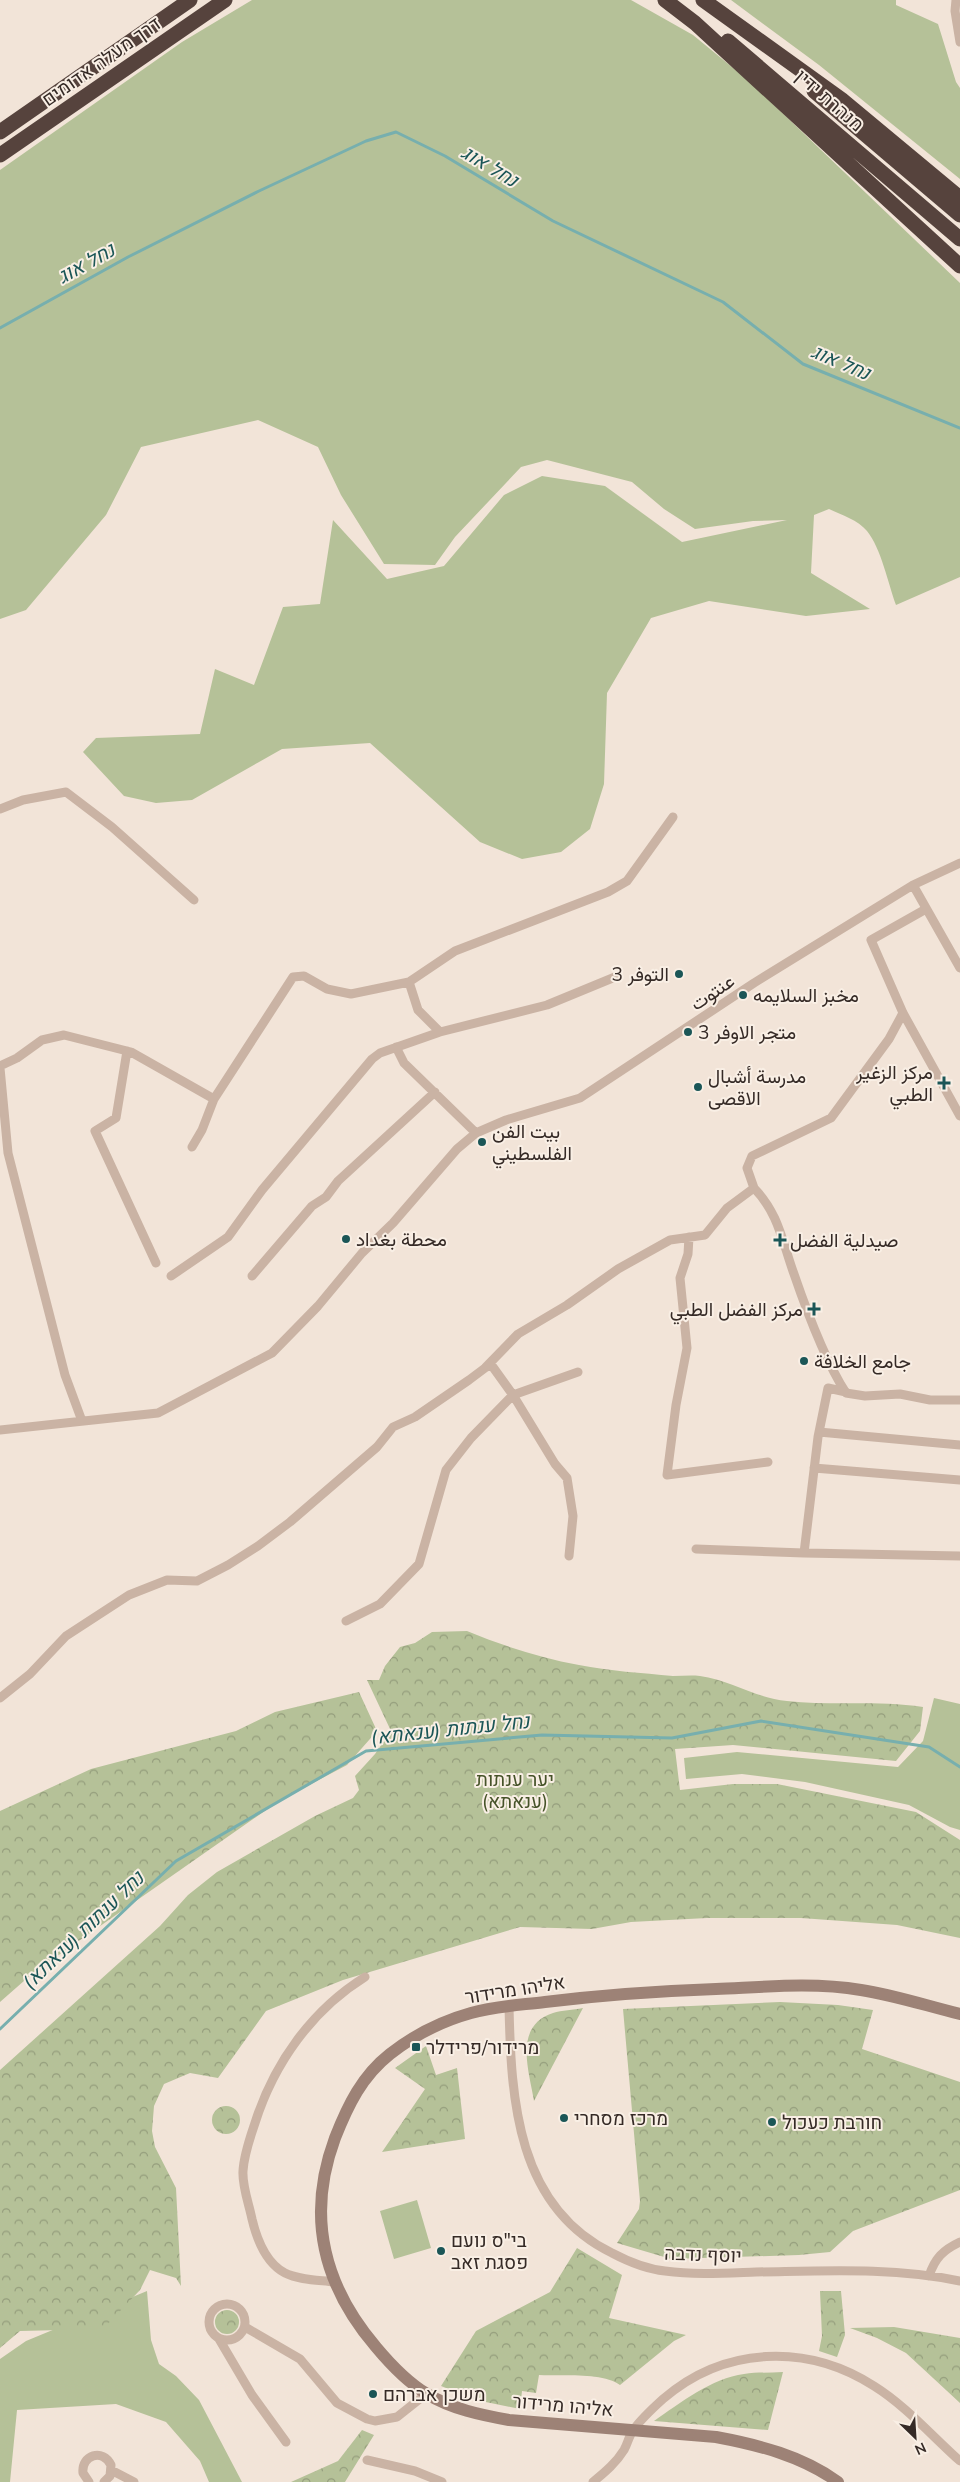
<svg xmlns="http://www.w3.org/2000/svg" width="960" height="2482" font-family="Mulish,Vazirmatn,Heebo,sans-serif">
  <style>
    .green { fill: #b5c198 }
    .forest { fill: url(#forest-crowns) }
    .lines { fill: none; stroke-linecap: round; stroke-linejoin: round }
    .stream { stroke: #77afae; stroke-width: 3 }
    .street { stroke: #cab3a4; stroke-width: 9 }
    .secondary { stroke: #9d8276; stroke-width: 12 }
    .highway { stroke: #56433d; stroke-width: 15 }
    .poi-dot { fill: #1b5657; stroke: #f9efe5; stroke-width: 2 }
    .labels { text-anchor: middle; stroke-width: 4; stroke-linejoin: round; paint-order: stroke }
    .street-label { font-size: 19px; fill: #352a26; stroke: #f9efe5 }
    .poi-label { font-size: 19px; fill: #352a26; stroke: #f9efe5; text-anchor: start }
    .park-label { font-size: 19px; fill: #465329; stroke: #f9efe5 }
    .water-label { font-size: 20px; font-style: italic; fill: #1b5657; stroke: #f9efe5 }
  </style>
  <defs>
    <pattern id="forest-crowns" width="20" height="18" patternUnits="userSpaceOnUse" patternTransform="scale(1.25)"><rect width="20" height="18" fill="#b5c198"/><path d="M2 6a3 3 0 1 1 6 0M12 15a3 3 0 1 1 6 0" fill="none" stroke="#949d7c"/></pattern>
  </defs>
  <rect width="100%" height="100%" fill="#f2e4d8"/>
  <!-- green -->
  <path class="green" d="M 252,0 L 631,0 L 693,35 L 749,81 L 960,283 L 960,577 L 896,605 C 888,583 881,548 867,531 C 858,520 842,515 829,509 L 814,515 L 811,573 L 870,609 L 806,616 L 709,601 L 651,618 L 607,693 L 604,784 L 590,829 L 561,852 L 522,859 L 480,842 L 370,743 L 282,749 L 192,800 L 156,803 L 124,796 L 83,752 L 96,738 L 200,734 L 215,669 L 254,685 L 283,607 L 320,604 L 333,520 L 387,579 L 444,566 L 504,495 L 542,476 L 605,486 L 682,542 L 787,520 L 753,521 L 695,529 L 664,509 L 632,482 L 547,460 L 521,467 L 455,537 L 435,565 L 384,564 L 341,495 L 318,447 L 258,420 L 141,447 L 106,515 L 26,610 L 0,619 L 0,170 L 182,42 Z
    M 731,0 L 896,0 L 896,5 L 938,24 L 956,82 L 960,88 L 960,179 L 819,65 Z
    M 934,1698 L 960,1704 L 960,1830 L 950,1827 L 909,1805 L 805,1782 L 742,1774 L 686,1779 L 684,1758 L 737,1752 L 898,1767 L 923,1741 Z
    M 417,2200 L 431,2248 L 394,2259 L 380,2211 Z
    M 147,2291 L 151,2340 L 159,2364 L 176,2376 L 199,2400 L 242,2482 L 209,2482 L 200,2461 L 166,2422 L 116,2404 L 17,2410 L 10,2482 L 0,2482 L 0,2359 L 26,2341 Z"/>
  <!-- forest -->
  <path class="forest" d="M 467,1631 C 503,1646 541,1658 579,1665 C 609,1671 642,1673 673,1676 C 682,1676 691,1675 700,1676 C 730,1680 755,1698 787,1701 C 832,1706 877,1700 923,1707 L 920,1731 L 896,1761 L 733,1745 L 675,1749 L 680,1790 L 733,1784 L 777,1784 L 916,1812 L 960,1840 L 960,1938 L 897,1925 L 801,1918 L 707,1918 L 631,1922 L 592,1929 L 520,1927 L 343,1980 L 266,2011 L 218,2078 L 190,2073 L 164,2084 L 154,2106 L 152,2131 L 155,2147 L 176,2188 L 181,2286 L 176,2278 L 150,2270 L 140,2290 L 103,2329 L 20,2331 L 0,2348 L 0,2070 L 160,1926 L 188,1895 L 217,1872 L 315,1816 L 353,1798 L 359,1790 L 355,1776 L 375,1754 L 391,1731 L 367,1680 L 379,1680 L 385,1666 L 400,1647 L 415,1643 L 432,1632 Z
    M 359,1692 L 377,1731 L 347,1765 L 279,1801 L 33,1973 L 0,2002 L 0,1811 L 91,1769 L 236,1731 L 275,1712 Z
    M 780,2002 L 838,2005 L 873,2010 L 862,2049 L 960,2082 L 960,2190 L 853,2231 L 830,2252 L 799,2255 L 671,2259 L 617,2243 L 639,2209 L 640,2201 L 623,2009 Z
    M 583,2008 L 534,2101 C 529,2070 513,2026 553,2013 C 562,2010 573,2010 583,2008 Z
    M 426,2046 L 436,2075 L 457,2068 L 465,2139 L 382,2152 L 425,2089 L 395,2068 Z
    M212 2120a14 14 0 1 1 28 0a14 14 0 1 1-28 0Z
    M 577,2248 L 622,2275 L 609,2318 L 686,2335 L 674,2341 L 620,2385 C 603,2372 560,2376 539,2375 L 536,2393 L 522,2391 L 520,2409 L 476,2400 L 441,2386 L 476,2331 L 550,2292 Z
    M 820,2291 L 841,2291 L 845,2335 L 837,2357 L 819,2351 L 822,2336 Z
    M215 2322a12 12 0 1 1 24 0a12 12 0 1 1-24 0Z
    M 894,2327 L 960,2338 L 960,2403 L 906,2353 L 877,2338 L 850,2328 Z
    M 783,2372 L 768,2430 L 654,2421 C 680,2403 712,2378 744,2374 C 757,2372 770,2373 783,2372 Z
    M 362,2430 L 374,2435 L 345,2482 L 291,2482 L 338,2461 Z"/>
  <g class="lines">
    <!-- stream -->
    <path class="stream" d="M 0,328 L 128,257 L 259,191 L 366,141 L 396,132 L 445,156 L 553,221 L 723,302 L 803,364 L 960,428
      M 0,2029 L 176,1861 L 366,1751 L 542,1735 L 672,1738 L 761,1721 L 929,1747 L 960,1767"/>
    <!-- street -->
    <path class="street" d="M 956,0 L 955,11 L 960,42
      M 0,809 L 23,800 L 66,792 L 112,827 L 194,900
      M 913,885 L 960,968
      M 926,909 L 871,940 L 903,1013 L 960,1116
      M 409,982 L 418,1010 L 440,1032
      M 396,1047 L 404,1063 L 476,1133
      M 127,1051 L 116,1118 L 95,1131 L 156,1263
      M 0,1066 L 17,1058 L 42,1040 L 64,1035 L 131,1052 L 214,1099
      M 0,1068 L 8,1153 L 65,1375 L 82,1421
      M 192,1147 L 202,1130 L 214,1099 L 293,977 L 304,976 L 327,989 L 351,994 L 409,982 L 455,951 L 608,892 L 627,881 L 673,817
      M 754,1188 L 747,1168 L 752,1156 L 831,1118 L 889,1039 L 903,1013
      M 689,1237 L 688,1254 L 680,1278 L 687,1348 L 676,1405 L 667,1475 L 768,1462
      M 171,1276 L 228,1237 L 262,1190 L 372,1059 L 380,1053 L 440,1032 L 547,1005 L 615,977
      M 252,1276 L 312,1206 L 326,1197 L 338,1181 L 435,1092
      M 0,1430 L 158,1413 L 272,1353 L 318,1306 L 362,1253 L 393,1223 L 457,1149 L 476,1133 L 506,1120 L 580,1098 L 754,983 L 913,885 L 960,863
      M 819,1432 L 960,1445
      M 814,1468 L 960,1480
      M 696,1549 L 804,1553 L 818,1437 L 828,1388 L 846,1392
      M 804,1553 L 960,1556
      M 569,1556 L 573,1516 L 567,1478 L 555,1464 L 513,1395 L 578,1372
      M 346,1621 L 380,1604 L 419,1564 L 446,1470 L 471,1438 L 513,1395 L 490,1363
      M 0,1698 L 30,1674 L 66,1636 L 129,1595 L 167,1580 L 197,1581 L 228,1565 L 258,1546 L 290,1522 L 377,1447 L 393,1427 L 415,1417 L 469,1380 L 485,1368 L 518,1334 L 567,1305 L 618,1269 L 670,1240 L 705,1235 L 727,1208 L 754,1188 C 779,1214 782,1241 794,1274 C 806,1309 826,1362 846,1393 L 865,1396 L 900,1394 L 930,1400 L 960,1400
      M 509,2006 C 511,2100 517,2207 612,2253 C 629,2262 646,2269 665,2271 C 695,2275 726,2273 756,2272 C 824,2271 893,2267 960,2281
      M 929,2276 C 935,2258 943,2250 960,2242
      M 334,2282 C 318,2280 299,2280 285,2273 C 266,2263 257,2240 252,2219 C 249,2204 242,2186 243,2171 C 244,2154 250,2138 255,2123 C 274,2063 312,2010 365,1977
      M209 2322a18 18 0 1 1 36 0a18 18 0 1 1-36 0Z
      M 245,2327 L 300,2359 L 337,2403 L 367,2419 L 375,2421 L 397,2417 L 426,2394
      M 219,2339 L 252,2395 L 286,2442
      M 367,2460 L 415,2471 L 442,2482
      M 111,2470 L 134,2482
      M 89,2482 L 83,2473 C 81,2455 103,2448 111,2465 L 110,2476 L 104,2482
      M 593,2482 C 605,2472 616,2463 624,2450 C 628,2443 629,2435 634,2429 C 642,2418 653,2408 663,2399 C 724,2346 807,2343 874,2386 C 906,2406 932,2436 960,2461"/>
    <!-- secondary -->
    <path class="secondary" d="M 838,2482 C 802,2456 759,2445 716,2437 L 509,2420 C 481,2415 452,2409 427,2394 C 407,2382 391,2365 376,2347 C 323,2285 306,2216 335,2138 C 348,2105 362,2076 390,2054 C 413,2036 442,2021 471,2013 C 495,2006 521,2005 545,2002 C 602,1995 659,1991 716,1989 C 764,1987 813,1982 861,1990 C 894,1995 927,2006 960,2014"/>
    <!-- highway -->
    <path class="highway" d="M 665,0 L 695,23 L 960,266
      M 703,0 L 841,99 L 960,198
      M 728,41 L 960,239
      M 814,91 L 960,215
      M 0,132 L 190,0
      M 0,155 L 225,0"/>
  </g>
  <!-- markers -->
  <g class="poi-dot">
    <circle cx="679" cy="974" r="5"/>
    <circle cx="743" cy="995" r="5"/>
    <circle cx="688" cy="1032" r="5"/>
    <path d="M941.5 1075.5h5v5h5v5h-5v5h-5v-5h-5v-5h5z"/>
    <circle cx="698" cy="1087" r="5"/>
    <circle cx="482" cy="1142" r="5"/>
    <circle cx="346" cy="1239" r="5"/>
    <path d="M777.5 1232.5h5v5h5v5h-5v5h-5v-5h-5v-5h5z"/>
    <path d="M811.5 1301.5h5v5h5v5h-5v5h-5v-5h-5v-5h5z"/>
    <circle cx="804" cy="1361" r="5"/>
    <rect x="411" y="2042" width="10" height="10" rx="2.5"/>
    <circle cx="564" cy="2118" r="5"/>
    <circle cx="772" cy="2122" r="5"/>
    <circle cx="441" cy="2251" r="5"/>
    <circle cx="373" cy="2394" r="5"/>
  </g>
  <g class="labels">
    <!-- street labels -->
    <g class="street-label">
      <text transform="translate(101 61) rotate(-35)" y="7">דרך מעלה אדומים</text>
      <text transform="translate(830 100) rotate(41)" y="7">מנהרת ידין</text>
      <text transform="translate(712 992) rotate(-34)" y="7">عنتوت</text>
      <text transform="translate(515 1989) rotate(-9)" y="7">אליהו מרידור</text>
      <text transform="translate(703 2254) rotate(2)" y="7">יוסף נדבה</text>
      <text transform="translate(563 2405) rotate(5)" y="7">אליהו מרידור</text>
    </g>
    <!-- poi labels -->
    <g class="poi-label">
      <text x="669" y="981" text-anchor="end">التوفر 3</text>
      <text x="753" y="1002">مخبز السلايمه</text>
      <text x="698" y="1039">متجر الاوفر 3</text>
      <text x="933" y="1079" text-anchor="end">مركز الزغير<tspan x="933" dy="22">الطبي</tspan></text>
      <text x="708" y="1083">مدرسة أشبال<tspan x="708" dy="22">الاقصى</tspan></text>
      <text x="492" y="1138">بيت الفن<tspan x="492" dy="22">الفلسطيني</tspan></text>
      <text x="356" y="1246">محطة بغداد</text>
      <text x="790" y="1247">صيدلية الفضل</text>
      <text x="803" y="1316" text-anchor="end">مركز الفضل الطبي</text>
      <text x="814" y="1368">جامع الخلافة</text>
      <text x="426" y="2054">מרידור/פרידלר</text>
      <text x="574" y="2125">מרכז מסחרי</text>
      <text x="782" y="2129">חורבת כעכול</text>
      <text x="451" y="2247">בי"ס נועם<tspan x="451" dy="22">פסגת זאב</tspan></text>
      <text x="383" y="2401">משכן אברהם</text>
    </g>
    <!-- park labels -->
    <g class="park-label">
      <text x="515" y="1786">יער ענתות<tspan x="515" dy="22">(ענאתא)</tspan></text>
    </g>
    <!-- water labels -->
    <g class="water-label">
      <text transform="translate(490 166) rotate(31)" y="7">נחל אוג</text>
      <text transform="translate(86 263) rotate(-29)" y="7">נחל אוג</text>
      <text transform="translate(841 362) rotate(23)" y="7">נחל אוג</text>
      <text transform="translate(450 1729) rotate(-6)" y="7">נחל ענתות (ענאתא)</text>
      <text transform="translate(83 1930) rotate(-44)" y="7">נחל ענתות (ענאתא)</text>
    </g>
  </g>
  <!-- north arrow -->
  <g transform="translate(915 2437) rotate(155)" stroke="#f9efe5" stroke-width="4" paint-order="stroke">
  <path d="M0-4L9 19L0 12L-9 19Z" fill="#352a26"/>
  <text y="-8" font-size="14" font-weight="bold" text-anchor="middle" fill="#352a26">N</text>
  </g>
</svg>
